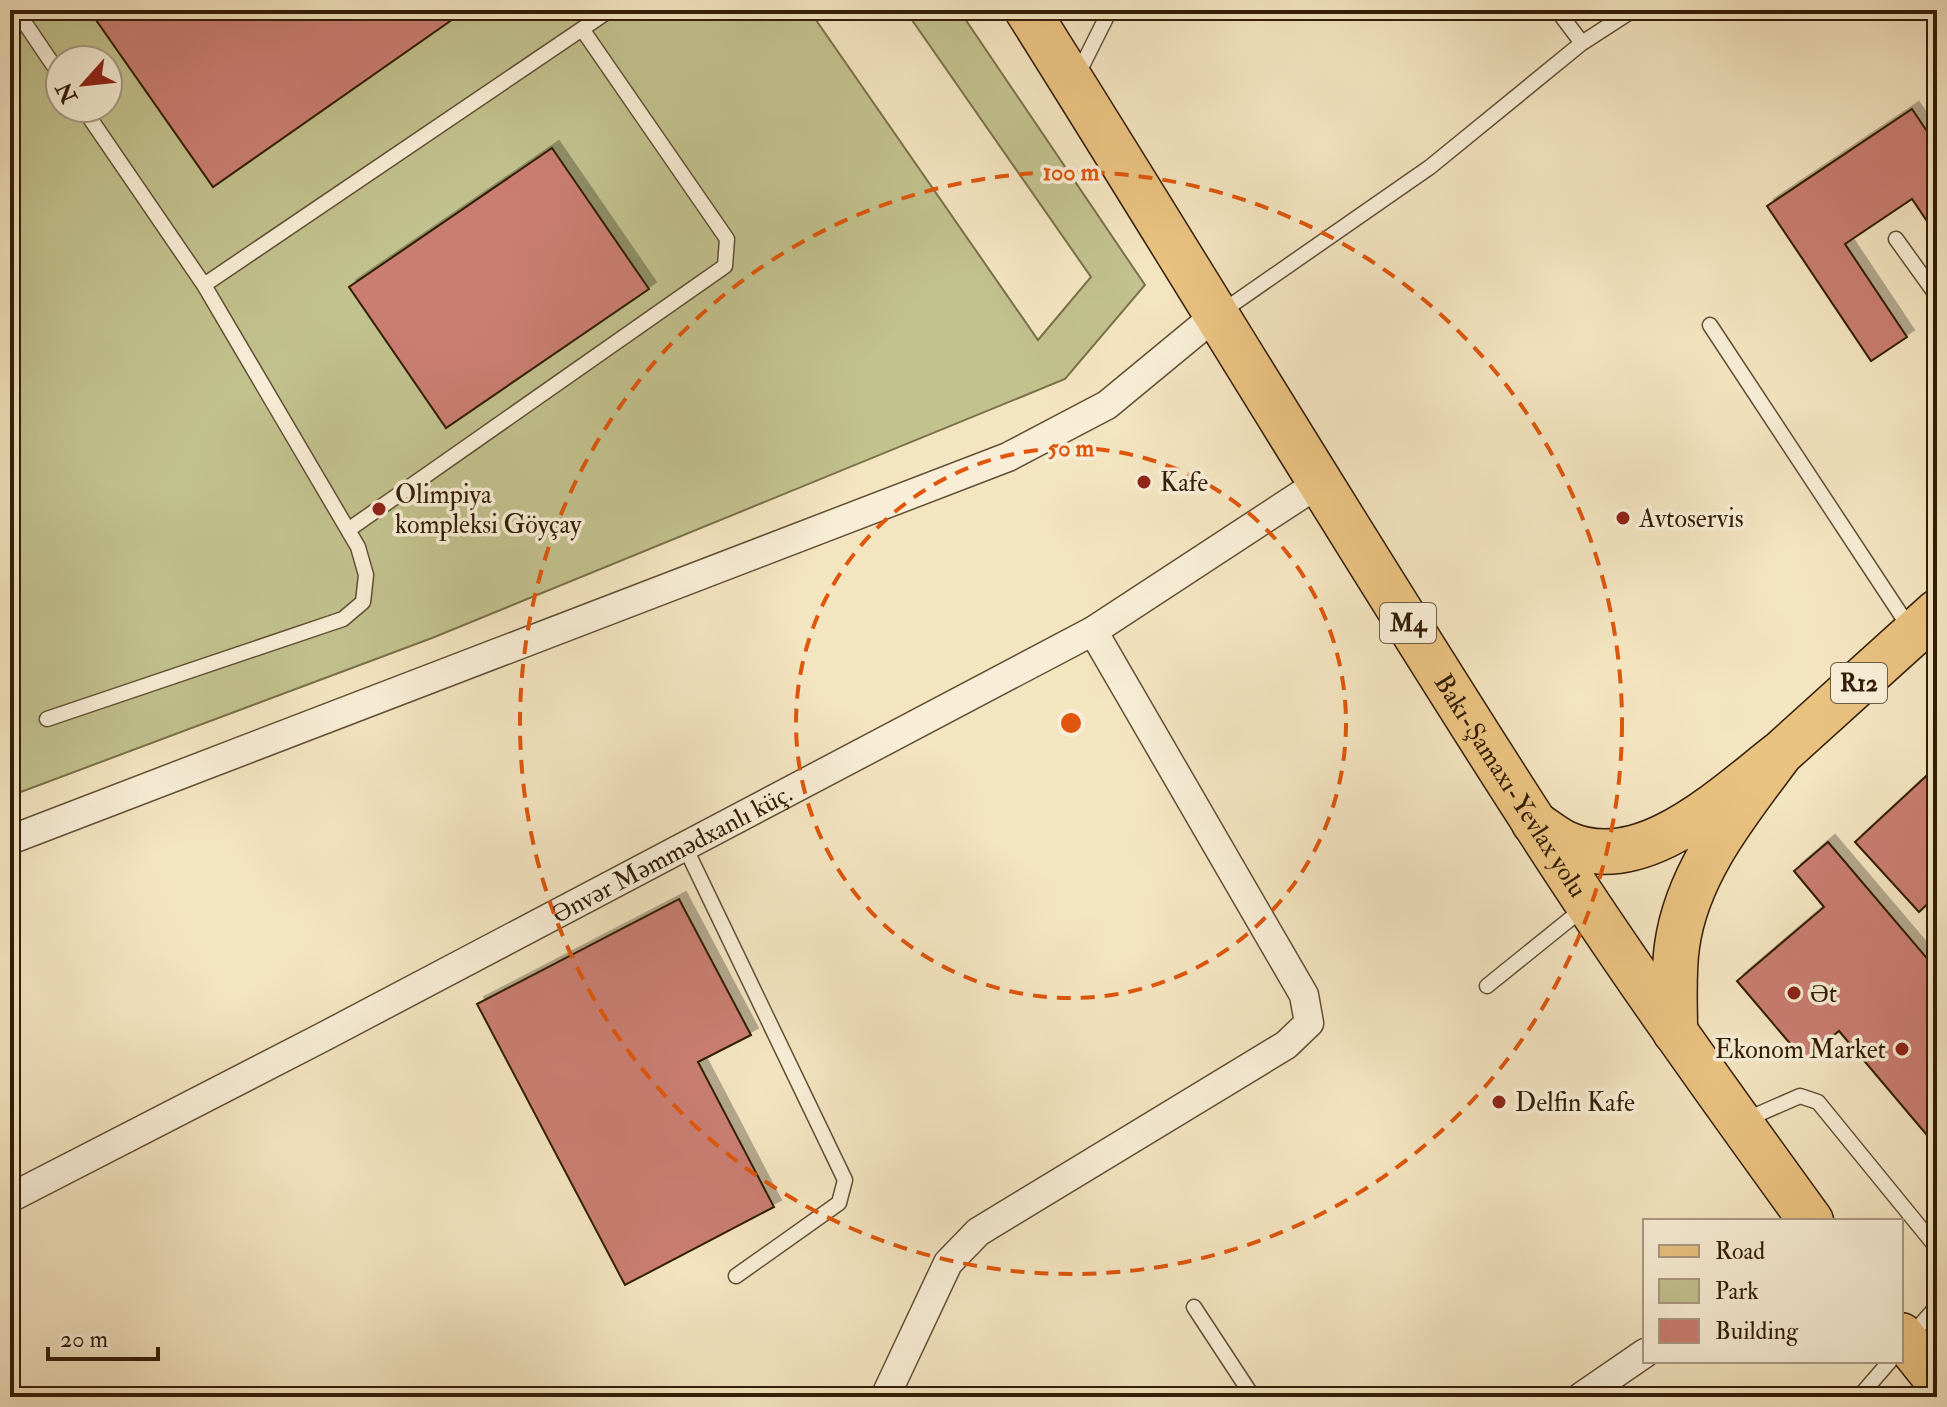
<svg xmlns="http://www.w3.org/2000/svg" width="1947" height="1407" font-family="'IM FELL Double Pica',serif">
  <style>
    .green { fill: #c2c28e; stroke: #7a704a; stroke-width: 2; fill-rule: evenodd }
    .building { fill: #ca7e72; stroke: #321d06; stroke-width: 2; filter: url(#shadow) }
    .lines { fill: none; stroke-linecap: round; stroke-linejoin: round }
    .service-casing { stroke: #624f35; stroke-width: 17 }
    .minor-casing { stroke: #624f35; stroke-width: 31 }
    .primary-casing { stroke: #321d06; stroke-width: 47 }
    .trunk-casing { stroke: #321d06; stroke-width: 47 }
    .service { stroke: #f8eed7; stroke-width: 14 }
    .minor { stroke: #f8eed7; stroke-width: 28 }
    .primary { stroke: #eac280; stroke-width: 44 }
    .trunk { stroke: #eac280; stroke-width: 44 }
    .ring { fill: none; stroke: #df560c; stroke-width: 4; stroke-dasharray: 14 10 }
    .poi-dot { fill: #8f2418; stroke: #f8eed7; stroke-width: 3 }
    .labels { text-anchor: middle; stroke-width: 7; stroke-linejoin: round; paint-order: stroke }
    .shield { fill: #f8eed7; stroke: #6d5c45; stroke-width: 2 }
    .shield-label { font-size: 24px; font-weight: bold; fill: #321d06 }
    .poi-label { font-size: 26px; fill: #321d06; stroke: #f8eed7; text-anchor: start }
    .street-label { font-size: 26px; fill: #321d06; stroke: #f8eed7 }
    .centre { fill: #df560c; stroke: #f8eed7; stroke-width: 4 }
    .ring-label { font-size: 24px; text-anchor: middle; font-weight: bold; fill: #df560c; stroke: #f8eed7; stroke-width: 7; stroke-linejoin: round; paint-order: stroke }
  </style>
  <defs>
    <filter id="shadow"><feDropShadow dx="7" dy="-7" stdDeviation="0" flood-color="#0004"/></filter>
  </defs>
  <rect width="100%" height="100%" fill="#f4e5c1"/>
  <filter id="stains"><feTurbulence type="fractalNoise" baseFrequency=".0025" numOctaves="4"/><feColorMatrix values="0 0 0 0 .2 0 0 0 0 .09 0 0 0 0 .02 0 0 0 .5 -.17"/></filter>
  <radialGradient id="worn" r=".72"><stop offset=".6" stop-color="#630" stop-opacity="0"/><stop offset="1" stop-color="#630" stop-opacity=".3"/></radialGradient>
  <!-- green -->
  <path class="green" d="M 10,10 L 809,10 L 1038,340 L 1091,277 L 905,10 L 959,10 L 1145,285 L 1065,379 L 432,638 L 10,796 ZM 60,60 L 108,60 L 108,108 L 60,108 Z"/>
  <!-- building -->
  <path class="building" d="M 89,10 L 466,10 L 213,187 Z
    M 1912,109 L 1937,146 L 1937,236 L 1912,199 L 1845,244 L 1907,337 L 1871,361 L 1767,206 Z
    M 552,148 L 649,289 L 446,428 L 349,287 Z
    M 1937,766 L 1937,895 L 1919,912 L 1855,842 Z
    M 1828,842 L 1937,970 L 1937,1147 L 1839,1031 L 1804,1060 L 1737,981 L 1824,907 L 1794,871 Z
    M 679,899 L 751,1035 L 698,1062 L 774,1207 L 625,1285 L 477,1004 Z"/>
  <g class="lines">
    <!-- service casing -->
    <g class="service-casing">
      <path id="service" d="M 16,10 L 60,75
        M 1557,10 L 1582,43
        M 1077,76 L 1110,10
        M 1896,239 L 1937,296
        M 204,285 L 610,10
        M 1220,313 L 1430,167 L 1582,43 L 1633,10
        M 1710,325 L 1911,630
        M 348,530 L 725,266 L 727,239 L 582,29
        M 47,719 L 343,619 L 363,602 L 366,575 L 358,547 L 204,285 L 83,108
        M 685,847 L 845,1180 L 839,1203 L 736,1276
        M 1487,986 L 1585,907
        M 1745,1120 L 1800,1096 L 1818,1102 L 1937,1248
        M 1194,1307 L 1253,1397
        M 1908,1339 L 1937,1306
        M 1859,1397 L 1890,1361"/>
    </g>
    <!-- minor casing -->
    <g class="minor-casing">
      <g id="minor">
        <path d="M 10,840 L 1008,457 L 1107,405 L 1216,315"/>
        <path id="s1" d="M 10,1198 L 323,1037 L 1093,631 L 1319,483"/>
        <path d="M 885,1397 L 948,1263 L 978,1232 L 1286,1045 L 1309,1023 L 1304,995 L 1093,631"/>
        <path d="M 1581,1397 L 1645,1353"/>
      </g>
    </g>
    <!-- primary casing -->
    <g class="primary-casing">
      <path id="primary" d="M 1781,753 L 1937,612
        M 1534,823 C 1544,829 1554,838 1565,843 C 1641,879 1725,796 1781,753 C 1738,811 1687,872 1677,946 C 1673,974 1675,1003 1675,1032"/>
    </g>
    <!-- trunk casing -->
    <g class="trunk-casing">
      <g id="trunk">
        <path id="s2" d="M 1027,10 C 1197,280 1361,554 1534,822 C 1621,958 1716,1090 1811,1221"/>
        <path d="M 1901,1335 L 1937,1380"/>
      </g>
    </g>
    <!-- service -->
    <use href="#service" class="service"/>
    <!-- minor -->
    <use href="#minor" class="minor"/>
    <!-- primary -->
    <use href="#primary" class="primary"/>
    <!-- trunk -->
    <use href="#trunk" class="trunk"/>
  </g>
  <!-- distance rings -->
  <g class="ring">
    <circle cx="1071" cy="723" r="275"/>
    <circle cx="1071" cy="723" r="551"/>
  </g>
  <!-- markers -->
  <g class="poi-dot">
    <circle cx="1144" cy="482" r="8"/>
    <circle cx="379" cy="509" r="8"/>
    <circle cx="1623" cy="518" r="8"/>
    <circle cx="1794" cy="993" r="8"/>
    <circle cx="1902" cy="1049" r="8"/>
    <circle cx="1499" cy="1102" r="8"/>
  </g>
  <g class="labels">
    <!-- shield labels -->
    <g class="shield">
      <rect x="1380" y="603" width="56" height="40" rx="6"/>
      <rect x="1831" y="663" width="56" height="40" rx="6"/>
    </g>
    <g class="shield-label">
      <text x="1408" y="631">M4</text>
      <text x="1859" y="691">R12</text>
    </g>
    <!-- poi labels -->
    <g class="poi-label">
      <text x="1160" y="491">Kafe</text>
      <text x="395" y="503">Olimpiya<tspan x="395" dy="30">kompleksi Göyçay</tspan></text>
      <text x="1639" y="527">Avtoservis</text>
      <text x="1810" y="1002">Ət</text>
      <text x="1886" y="1058" text-anchor="end">Ekonom Market</text>
      <text x="1515" y="1111">Delfin Kafe</text>
    </g>
    <!-- street labels -->
    <g class="street-label">
      <text dy="9" stroke="none"><textPath href="#s2" startOffset="914">Bakı-Şamaxı-Yevlax yolu</textPath></text>
      <text dy="9" stroke="none"><textPath href="#s1" startOffset="746">Ənvər Məmmədxanlı küç.</textPath></text>
    </g>
  </g>
  <circle cx="1071" cy="723" r="12" class="centre"/>
  <g class="ring-label">
    <text x="1071" y="180">100 m</text>
    <text x="1071" y="456">50 m</text>
  </g>
  <!-- margin -->
  <rect width="1947" height="1407" fill="none" stroke="#f4e5c1" stroke-width="40"/>
  <rect x="12" y="12" width="1923" height="1383" fill="none" stroke="#321d06" stroke-width="4"/>
  <rect x="20" y="20" width="1907" height="1367" fill="none" stroke="#321d06" stroke-width="2"/>
  <!-- legend -->
  <rect x="1643" y="1219" width="260" height="144" fill="#f8eed7" stroke="#a99a83" stroke-width="2"/>
  <rect x="1659" y="1245" width="40" height="12" fill="#eac280" stroke="#a99a83" stroke-width="2"/>
  <text x="1715" y="1259" font-size="24" fill="#321d06">Road</text>
  <rect x="1659" y="1279" width="40" height="24" fill="#c2c28e" stroke="#a99a83" stroke-width="2"/>
  <text x="1715" y="1299" font-size="24" fill="#321d06">Park</text>
  <rect x="1659" y="1319" width="40" height="24" fill="#ca7e72" stroke="#a99a83" stroke-width="2"/>
  <text x="1715" y="1339" font-size="24" fill="#321d06">Building</text>
  <!-- north arrow -->
  <g transform="translate(84 84) rotate(243)"><circle r="38" fill="#f8eed7" stroke="#a99a83" stroke-width="2"/>
  <path d="M0-6L14 30L0 20L-14 30Z" fill="#8f2418"/>
  <text y="-12" font-size="22" font-weight="bold" text-anchor="middle" fill="#321d06">N</text>
  </g>
  <!-- scale -->
  <path d="M48 1347v12h110v-12" fill="none" stroke="#321d06" stroke-width="4"/>
  <text x="60" y="1347" font-size="24" fill="#321d06" stroke="#f8eed7" stroke-width="6" paint-order="stroke">20 m</text>
  <rect width="100%" height="100%" filter="url(#stains)"/>
  <rect width="100%" height="100%" fill="url(#worn)"/>
</svg>
